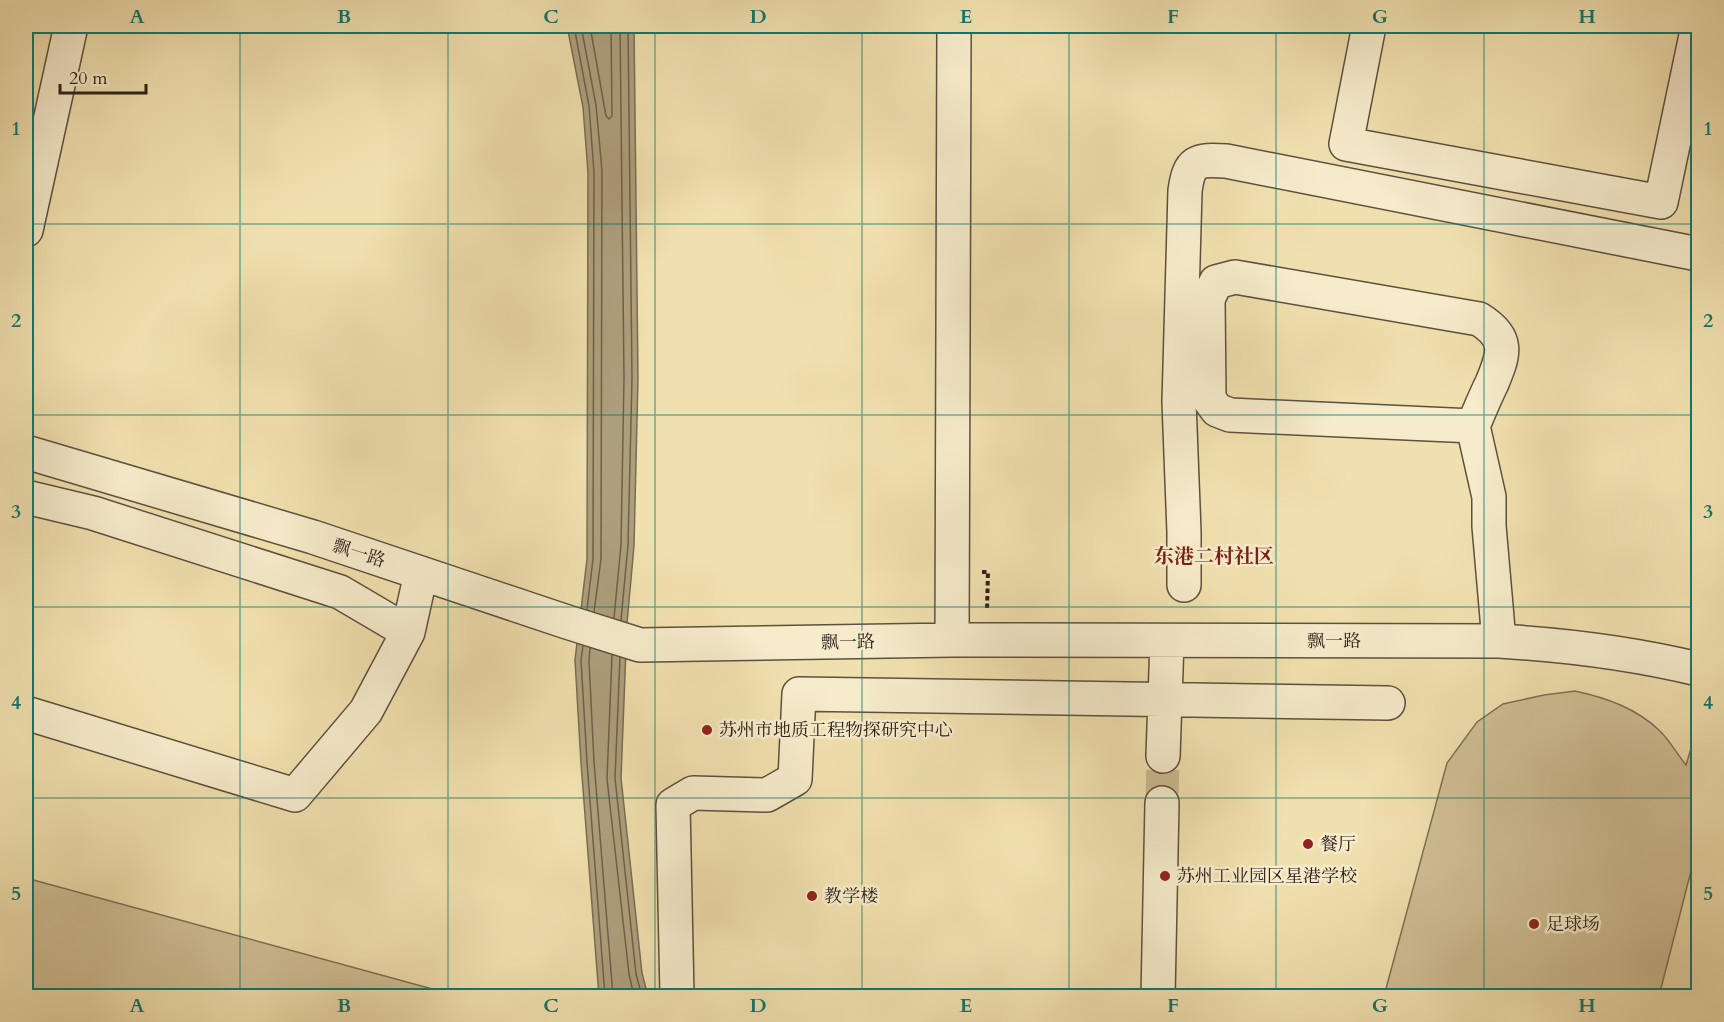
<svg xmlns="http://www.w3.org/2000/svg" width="1724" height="1022" font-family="Cardo,'Noto Serif SC',serif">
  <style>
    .green { fill: #d0bf95; stroke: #7e7056; stroke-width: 1.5 }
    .water { fill: #ae9f7c; stroke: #7a6c54; stroke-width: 1.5 }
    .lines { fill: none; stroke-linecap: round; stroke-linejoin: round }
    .shore { stroke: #6d604a; stroke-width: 1.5 }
    .minor-tunnel { stroke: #caba91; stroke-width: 33; stroke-dasharray: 33 16; stroke-linecap: butt }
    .minor-casing { stroke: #5d503e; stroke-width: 36 }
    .path { stroke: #2c2018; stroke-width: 4; stroke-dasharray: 4.5 3; stroke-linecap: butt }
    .minor { stroke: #f6ebcb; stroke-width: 33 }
    .grid { fill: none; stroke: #0f766e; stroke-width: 1.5; stroke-opacity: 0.55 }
    .poi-dot { fill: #8f2418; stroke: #f6ebcb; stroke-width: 2 }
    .labels { text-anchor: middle; stroke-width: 5; stroke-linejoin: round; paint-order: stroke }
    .street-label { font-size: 18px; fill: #2c2018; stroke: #f6ebcb }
    .poi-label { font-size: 18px; fill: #2c2018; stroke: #f6ebcb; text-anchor: start }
    .neighbourhood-label { font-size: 20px; font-weight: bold; fill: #7a1f14; stroke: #f6ebcb }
    .neatline { fill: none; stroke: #0f766e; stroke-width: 2 }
    .grid-label { font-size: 20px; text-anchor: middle; font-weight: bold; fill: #0f766e }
  </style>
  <rect width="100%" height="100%" fill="#f1e0af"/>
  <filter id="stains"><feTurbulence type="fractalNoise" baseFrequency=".00333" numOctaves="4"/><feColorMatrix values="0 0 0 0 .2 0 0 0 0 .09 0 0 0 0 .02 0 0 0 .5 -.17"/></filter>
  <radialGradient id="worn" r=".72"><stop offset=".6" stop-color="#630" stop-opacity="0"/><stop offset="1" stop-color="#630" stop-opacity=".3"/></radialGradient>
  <!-- green -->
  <path class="green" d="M 1575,691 C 1607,698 1636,708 1660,731 C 1670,741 1677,754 1686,765 L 1697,729 L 1698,730 L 1698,844 L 1659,996 L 1384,996 L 1447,763 L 1477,722 L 1503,704 L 1544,695 Z
    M 26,878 L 458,996 L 26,996 Z"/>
  <!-- water -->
  <path class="water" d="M 567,26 L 634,26 L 638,378 L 634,546 L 627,623 L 621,778 L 642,973 L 648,996 L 599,996 L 581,763 L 575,660 L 587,559 L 588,172 L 583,107 Z"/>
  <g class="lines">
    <!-- shore -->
    <path class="shore" d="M 574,26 L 589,106 L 594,172 L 593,559 L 587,609
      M 581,26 L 596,105 L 602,171 L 601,559 L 594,612
      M 590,26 L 606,116 L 609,119 L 612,116 L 611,26
      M 614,618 L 621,545 L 624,378 L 620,26
      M 621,620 L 628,545 L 632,378 L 628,26
      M 583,646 L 581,660 L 587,762 L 605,996
      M 590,648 L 589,661 L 594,762 L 613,996
      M 612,655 L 607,779 L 629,974 L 634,996
      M 620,657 L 615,778 L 636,974 L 642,996"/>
    <!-- minor-tunnel -->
    <path class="minor-tunnel" d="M 1162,803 L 1163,756"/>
    <!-- minor casing -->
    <g class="minor-casing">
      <path id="minor" d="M 1369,26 L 1346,144 L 1661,202 L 1698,26
        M 26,230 L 71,26
        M 1235,277 L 1479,319 C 1510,338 1504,354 1492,383 C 1485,397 1479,412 1473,426 L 1230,415 L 1217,410 L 1209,399 L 1208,299 L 1216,282 Z
        M 1473,426 L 1489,497 L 1489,526 L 1499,641
        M 26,452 L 313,537 L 567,622 L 640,645 L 952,640 L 1499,641 C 1566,645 1632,653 1698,669
        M 26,497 L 93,513 L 340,592 L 408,632
        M 1184,585 L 1184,532 L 1179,402 L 1185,191 C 1189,161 1196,159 1226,161 L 1698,254
        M 952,640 L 954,26
        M 26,713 L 295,795 L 366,711 L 408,632 L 421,573
        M 1163,756 L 1167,641
        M 677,996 L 673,805 L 693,793 L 767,795 L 795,779 L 799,694 L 1388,703
        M 1158,996 L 1162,803"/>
    </g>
    <!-- path -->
    <path class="path" d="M 982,572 L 988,572 L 987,610"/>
    <!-- minor -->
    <use href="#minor" class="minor"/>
  </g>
  <!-- grid -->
  <path class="grid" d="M 240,26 L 240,996M 448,26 L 448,996M 655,26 L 655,996M 862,26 L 862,996M 1069,26 L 1069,996M 1276,26 L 1276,996M 1484,26 L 1484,996M 26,224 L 1698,224M 26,415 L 1698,415M 26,607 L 1698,607M 26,798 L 1698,798"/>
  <!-- markers -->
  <g class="poi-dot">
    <circle cx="707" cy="730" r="6"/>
    <circle cx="1308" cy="844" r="6"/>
    <circle cx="1165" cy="876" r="6"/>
    <circle cx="812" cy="896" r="6"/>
    <circle cx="1534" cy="924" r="6"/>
  </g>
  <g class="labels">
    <!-- street labels -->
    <g class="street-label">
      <text transform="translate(359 553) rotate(18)" y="6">飘一路</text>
      <text x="1334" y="647">飘一路</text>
      <text transform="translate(848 642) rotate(-1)" y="6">飘一路</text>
    </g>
    <!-- poi labels -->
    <g class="poi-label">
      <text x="719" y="736">苏州市地质工程物探研究中心</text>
      <text x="1320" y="850">餐厅</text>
      <text x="1177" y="882">苏州工业园区星港学校</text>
      <text x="824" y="902">教学楼</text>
      <text x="1546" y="930">足球场</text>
    </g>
    <!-- neighbourhood labels -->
    <g class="neighbourhood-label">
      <text x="1214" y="563">东港二村社区</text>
    </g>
  </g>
  <!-- margin -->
  <rect width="1724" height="1022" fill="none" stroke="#f1e0af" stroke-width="66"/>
  <!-- scale -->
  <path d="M60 84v9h86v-9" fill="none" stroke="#2c2018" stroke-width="3"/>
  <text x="69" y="84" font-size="18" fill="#2c2018" stroke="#f6ebcb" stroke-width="4.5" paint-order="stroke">20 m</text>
  <rect x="33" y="33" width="1658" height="956" class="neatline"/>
  <g class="grid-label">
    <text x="137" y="23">A</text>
    <text x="344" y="23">B</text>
    <text x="551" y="23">C</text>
    <text x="758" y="23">D</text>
    <text x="966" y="23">E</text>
    <text x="1173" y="23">F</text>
    <text x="1380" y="23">G</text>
    <text x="1587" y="23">H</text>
    <text x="16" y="135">1</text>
    <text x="1708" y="135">1</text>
    <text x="16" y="327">2</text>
    <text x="1708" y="327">2</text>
    <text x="16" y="518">3</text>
    <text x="1708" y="518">3</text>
    <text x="16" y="709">4</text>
    <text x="1708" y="709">4</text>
    <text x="16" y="900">5</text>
    <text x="1708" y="900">5</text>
    <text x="137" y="1012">A</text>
    <text x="344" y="1012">B</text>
    <text x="551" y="1012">C</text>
    <text x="758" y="1012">D</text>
    <text x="966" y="1012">E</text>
    <text x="1173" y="1012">F</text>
    <text x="1380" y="1012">G</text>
    <text x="1587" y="1012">H</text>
  </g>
  <rect width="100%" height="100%" filter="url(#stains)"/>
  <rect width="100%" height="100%" fill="url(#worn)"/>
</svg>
